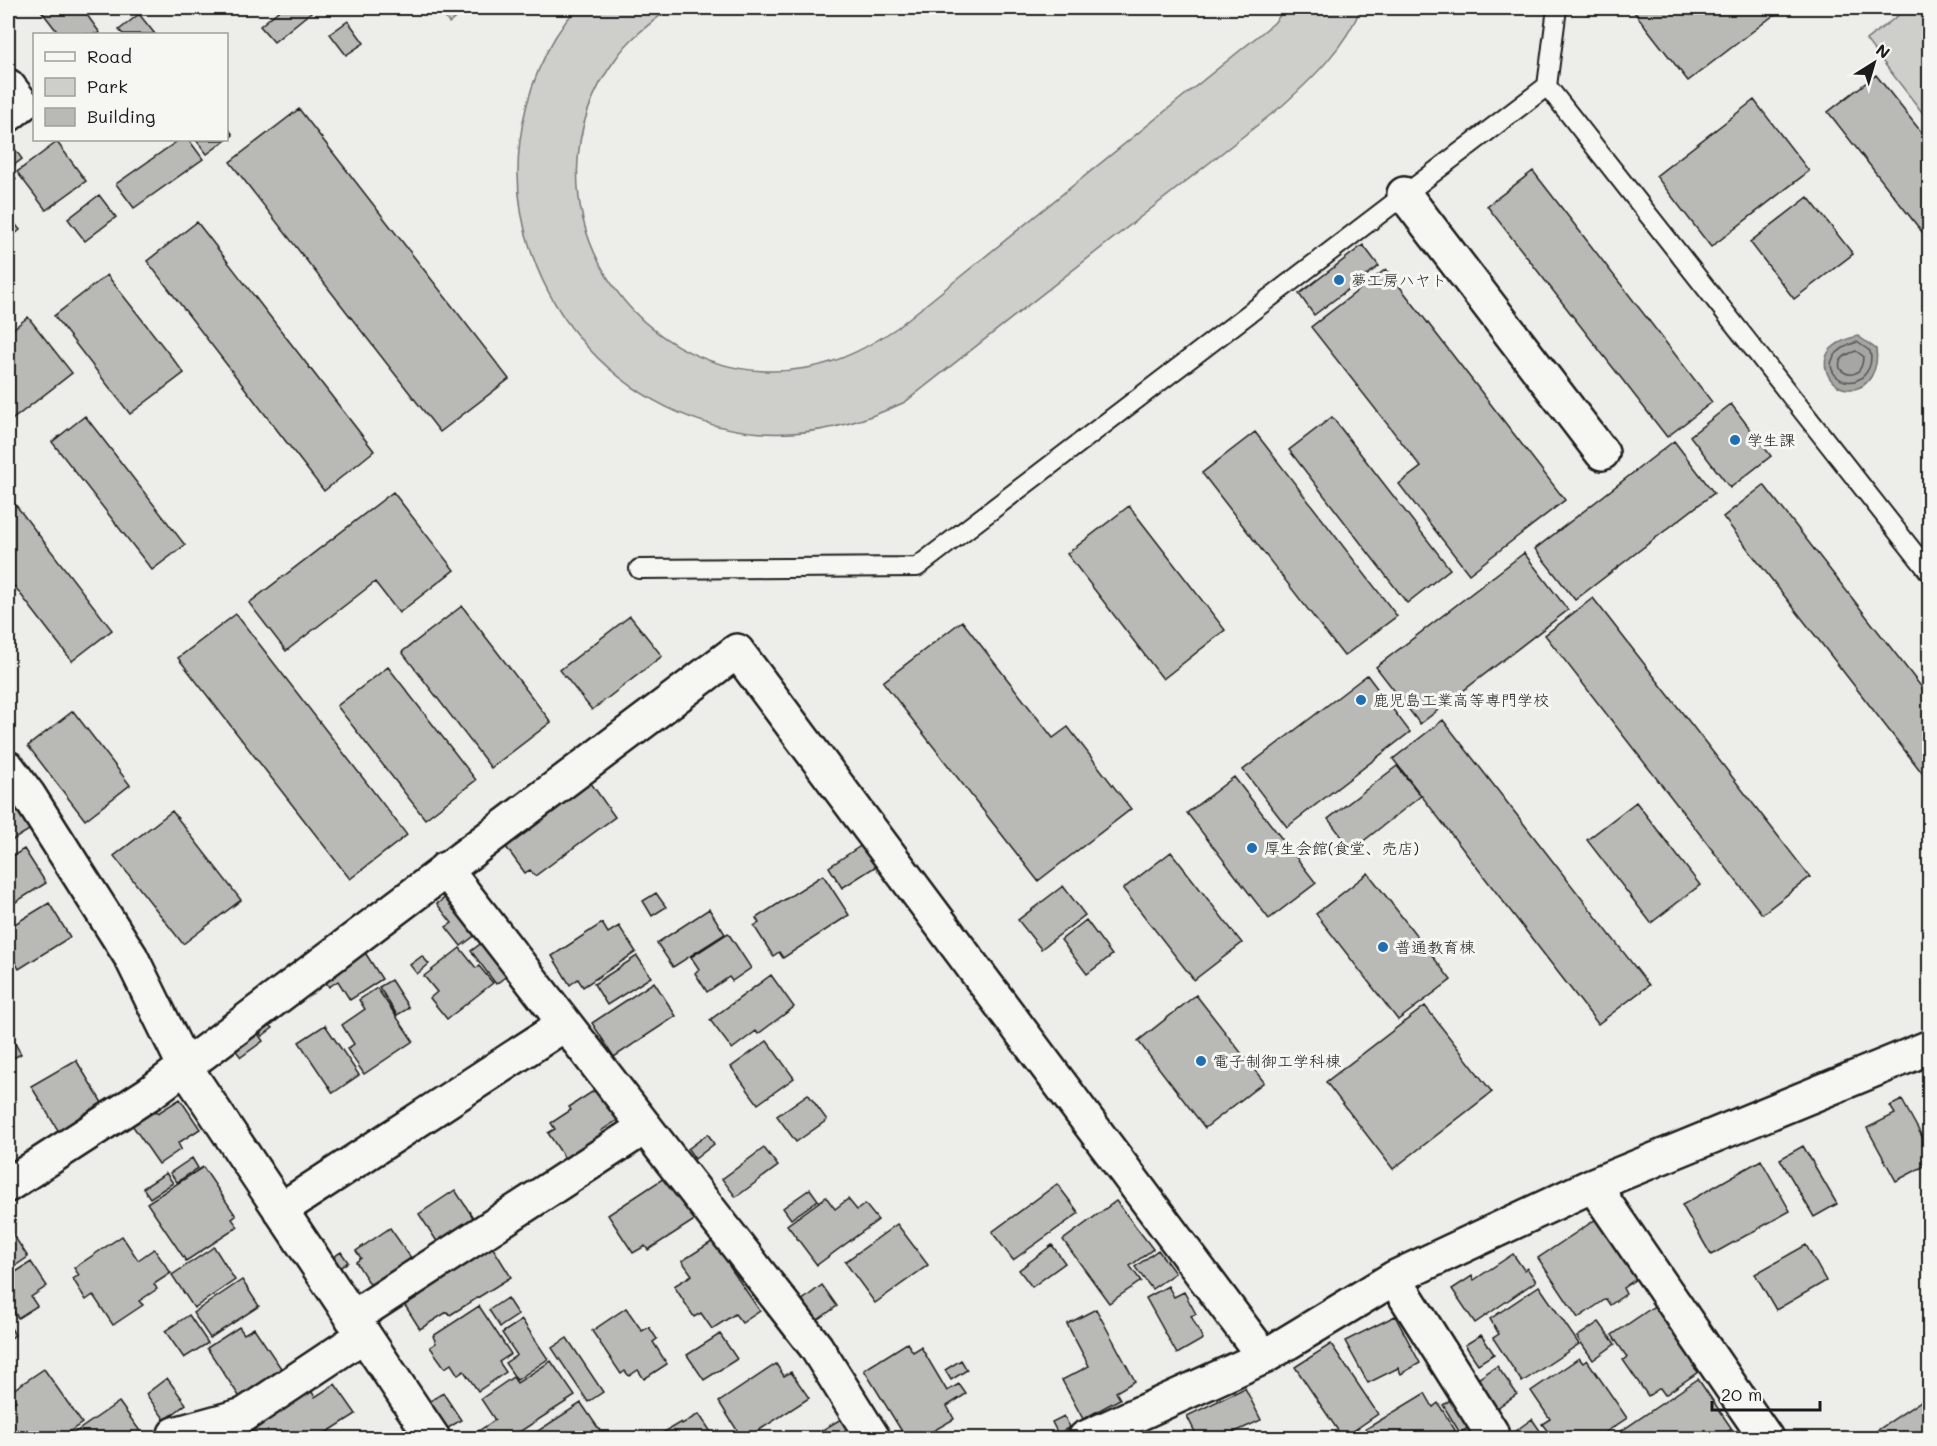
<svg xmlns="http://www.w3.org/2000/svg" width="1937" height="1446" font-family="Mali,'Klee One',sans-serif">
  <style>
    .green { fill: #cececb; stroke: #757574; stroke-width: 1.5 }
    .water { fill: #a6a6a3; stroke: #6f6f6d; stroke-width: 1.5 }
    .lines { fill: none; stroke-linecap: round; stroke-linejoin: round }
    .shore { stroke: #535352; stroke-width: 1.5 }
    .building { fill: #b9b9b6; stroke: #1c1c1c; stroke-width: 1.5 }
    .service-casing { stroke: #1c1c1c; stroke-width: 22 }
    .minor-casing { stroke: #1c1c1c; stroke-width: 38 }
    .service { stroke: #f6f6f2; stroke-width: 18 }
    .minor { stroke: #f6f6f2; stroke-width: 33 }
    .poi-dot { fill: #1f6fb2; stroke: #f6f6f2; stroke-width: 2 }
    .labels { text-anchor: middle; stroke-width: 6; stroke-linejoin: round; paint-order: stroke }
    .poi-label { font-size: 16px; fill: #1c1c1c; stroke: #f6f6f2; text-anchor: start }
  </style>
  <rect width="100%" height="100%" fill="#edede9"/>
  <filter id="ink" filterUnits="userSpaceOnUse"><feTurbulence type="fractalNoise" baseFrequency=".0167" numOctaves="2"/><feDisplacementMap in="SourceGraphic" scale="12" xChannelSelector="R" yChannelSelector="G"/><feConvolveMatrix kernelMatrix="1 2 1 2 8 2 1 2 1" color-interpolation-filters="sRGB"/></filter>
  <g filter="url(#ink)">
    <!-- green -->
    <path class="green" d="M 438,8 L 469,8 L 449,23 Z
      M 577,8 L 670,8 C 651,23 631,37 617,57 C 511,198 633,398 807,368 C 841,362 870,346 898,327 L 1274,23 L 1286,8 L 1361,8 C 1345,47 1314,77 1283,105 L 905,402 C 869,419 832,431 792,433 C 633,442 500,297 520,140 C 526,93 545,43 577,8 Z
      M 1908,8 L 1929,8 L 1929,121 L 1866,40 Z"/>
    <!-- water -->
    <path class="water" d="M 1858,336 L 1876,349 C 1879,366 1870,391 1848,389 C 1828,388 1817,360 1833,347 C 1840,341 1850,338 1858,336 Z"/>
    <g class="lines">
      <!-- shore -->
      <path class="shore" d="M 1857,342 L 1870,351 C 1872,359 1871,366 1866,373 C 1846,399 1804,359 1857,342 Z
        M 1856,351 L 1863,356 C 1863,393 1815,364 1856,351 Z"/>
    </g>
    <!-- building -->
    <path class="building" d="M 39,8 L 82,8 L 100,33 L 98,34 L 59,34 Z
      M 282,8 L 316,8 L 274,42 L 260,26 Z
      M 1631,8 L 1783,8 L 1688,81 Z
      M 139,14 L 155,34 L 123,34 L 119,30 Z
      M 348,21 L 364,43 L 346,55 L 330,34 Z
      M 1876,75 L 1930,143 L 1930,242 L 1828,112 Z
      M 1754,100 L 1809,171 L 1711,247 L 1656,176 Z
      M 299,109 L 509,379 L 440,432 L 230,162 Z
      M 226,125 L 233,135 L 207,154 L 196,140 L 226,140 Z
      M 179,140 L 189,140 L 203,159 L 134,208 L 116,184 Z
      M 57,142 L 86,181 L 46,210 L 17,172 Z
      M 12,145 L 22,159 L 9,169 L 16,179 L 8,185 L 8,148 Z
      M 1533,171 L 1712,402 L 1667,437 L 1487,206 Z
      M 99,195 L 116,217 L 85,241 L 68,219 Z
      M 1808,197 L 1853,254 L 1794,299 L 1750,242 Z
      M 8,215 L 20,230 L 8,240 Z
      M 197,222 L 374,451 L 324,491 L 147,261 Z
      M 1363,245 L 1379,266 L 1314,315 L 1299,294 Z
      M 1386,269 L 1565,500 L 1469,574 L 1399,484 L 1421,467 L 1311,327 Z
      M 107,275 L 184,373 L 130,414 L 54,316 Z
      M 28,317 L 72,373 L 8,423 L 8,333 Z
      M 1731,404 L 1771,456 L 1730,488 L 1690,436 Z
      M 85,416 L 185,545 L 152,570 L 52,442 Z
      M 1332,417 L 1450,569 L 1407,603 L 1289,450 Z
      M 1255,432 L 1397,616 L 1344,656 L 1202,473 Z
      M 1674,441 L 1714,493 L 1575,600 L 1535,549 Z
      M 1764,485 L 1930,698 L 1930,770 L 1923,774 L 1723,517 Z
      M 393,492 L 454,570 L 399,613 L 375,582 L 286,651 L 249,603 Z
      M 8,495 L 112,630 L 72,661 L 8,578 Z
      M 1129,506 L 1225,630 L 1163,679 L 1067,554 Z
      M 1524,553 L 1568,610 L 1420,724 L 1376,667 Z
      M 1593,598 L 1810,877 L 1762,914 L 1545,635 Z
      M 462,606 L 551,722 L 491,768 L 402,652 Z
      M 236,614 L 407,835 L 350,879 L 178,658 Z
      M 630,616 L 662,656 L 592,710 L 560,670 Z
      M 962,621 L 1053,738 L 1068,727 L 1131,809 L 1038,881 L 883,682 Z
      M 388,667 L 476,780 L 425,819 L 337,706 Z
      M 1367,675 L 1410,732 L 1287,827 L 1243,770 Z
      M 73,711 L 130,785 L 85,820 L 28,746 Z
      M 1443,720 L 1649,985 L 1598,1024 L 1393,759 Z
      M 1397,766 L 1421,796 L 1352,850 L 1328,819 Z
      M 1234,777 L 1316,883 L 1269,919 L 1187,813 Z
      M 588,779 L 615,817 L 535,876 L 530,870 L 525,873 L 506,847 L 510,843 L 507,838 Z
      M 8,783 L 34,827 L 8,843 Z
      M 1636,802 L 1700,885 L 1651,923 L 1587,840 Z
      M 172,811 L 241,900 L 183,944 L 114,856 Z
      M 865,843 L 878,865 L 842,888 L 829,867 Z
      M 24,849 L 46,883 L 8,907 L 8,859 Z
      M 1171,852 L 1242,943 L 1194,980 L 1123,889 Z
      M 1368,873 L 1451,980 L 1398,1020 L 1316,914 Z
      M 823,875 L 849,915 L 783,958 L 779,952 L 773,956 L 754,926 L 759,923 L 756,918 Z
      M 1063,886 L 1085,915 L 1041,949 L 1018,920 Z
      M 451,893 L 481,931 L 461,946 L 446,927 L 452,923 L 437,904 Z
      M 656,893 L 666,907 L 652,916 L 643,901 Z
      M 49,903 L 70,937 L 19,969 L 8,950 L 8,928 Z
      M 709,909 L 725,934 L 673,967 L 657,943 Z
      M 1086,920 L 1112,955 L 1087,974 L 1061,940 Z
      M 602,923 L 608,933 L 619,926 L 636,952 L 583,987 L 578,979 L 570,985 L 552,956 Z
      M 728,933 L 751,968 L 732,981 L 729,977 L 707,992 L 695,973 L 699,969 L 691,957 Z
      M 487,939 L 512,972 L 496,984 L 471,951 Z
      M 460,948 L 476,968 L 479,966 L 493,983 L 447,1019 L 430,998 L 437,992 L 424,976 Z
      M 364,951 L 382,979 L 350,1000 L 338,981 L 329,987 L 323,978 Z
      M 422,956 L 429,964 L 417,974 L 410,965 Z
      M 637,956 L 651,977 L 607,1005 L 594,984 Z
      M 771,975 L 794,1007 L 758,1034 L 756,1031 L 732,1049 L 710,1020 Z
      M 391,980 L 409,1008 L 397,1015 L 379,987 Z
      M 654,982 L 676,1016 L 614,1057 L 592,1023 Z
      M 377,988 L 413,1041 L 364,1074 L 347,1049 L 354,1044 L 342,1025 L 365,1009 L 359,1000 Z
      M 1196,995 L 1264,1082 L 1205,1128 L 1138,1041 Z
      M 1425,1006 L 1492,1092 L 1393,1169 L 1326,1082 Z
      M 266,1021 L 273,1028 L 262,1036 L 256,1028 Z
      M 325,1025 L 359,1075 L 333,1093 L 299,1042 Z
      M 255,1029 L 263,1041 L 241,1057 L 232,1046 Z
      M 8,1031 L 21,1054 L 8,1061 Z
      M 767,1041 L 794,1078 L 758,1104 L 731,1067 Z
      M 76,1060 L 104,1106 L 59,1132 L 31,1086 Z
      M 1930,1083 L 1930,1097 L 1924,1084 Z
      M 598,1088 L 619,1119 L 601,1131 L 604,1135 L 566,1160 L 548,1133 L 555,1129 L 551,1123 L 571,1110 L 569,1107 Z
      M 808,1094 L 827,1120 L 796,1142 L 777,1116 Z
      M 180,1099 L 200,1129 L 178,1143 L 181,1149 L 159,1164 L 130,1122 L 153,1107 L 158,1113 Z
      M 1902,1100 L 1930,1151 L 1930,1163 L 1896,1181 L 1867,1128 L 1895,1114 L 1890,1106 Z
      M 708,1134 L 714,1144 L 695,1159 L 688,1149 Z
      M 1803,1146 L 1837,1204 L 1814,1217 L 1780,1159 Z
      M 764,1148 L 778,1166 L 736,1197 L 722,1179 Z
      M 192,1158 L 198,1168 L 177,1182 L 170,1173 Z
      M 1761,1160 L 1790,1211 L 1711,1255 L 1682,1205 Z
      M 203,1167 L 236,1216 L 232,1219 L 238,1227 L 186,1261 L 147,1203 Z
      M 166,1173 L 173,1183 L 150,1198 L 143,1188 Z
      M 667,1176 L 696,1219 L 648,1250 L 645,1246 L 633,1253 L 608,1215 Z
      M 1057,1184 L 1079,1213 L 1013,1260 L 992,1232 Z
      M 810,1189 L 818,1200 L 791,1219 L 783,1208 Z
      M 455,1190 L 476,1222 L 440,1246 L 419,1214 Z
      M 826,1197 L 835,1209 L 848,1199 L 857,1210 L 865,1204 L 878,1220 L 817,1265 L 787,1225 Z
      M 1116,1201 L 1153,1249 L 1130,1266 L 1141,1281 L 1109,1303 L 1063,1240 Z
      M 1598,1218 L 1639,1277 L 1623,1288 L 1626,1294 L 1610,1305 L 1606,1299 L 1578,1318 L 1538,1258 Z
      M 897,1224 L 928,1265 L 875,1303 L 845,1262 Z
      M 390,1228 L 414,1262 L 373,1289 L 356,1262 L 361,1258 L 356,1251 Z
      M 12,1233 L 28,1257 L 12,1268 L 8,1262 L 8,1237 Z
      M 122,1236 L 138,1260 L 154,1249 L 171,1273 L 154,1284 L 157,1289 L 139,1301 L 143,1305 L 113,1325 L 93,1295 L 86,1300 L 73,1279 L 79,1275 L 74,1268 Z
      M 488,1240 L 511,1277 L 450,1315 L 447,1312 L 420,1329 L 399,1296 Z
      M 713,1241 L 718,1248 L 722,1244 L 734,1262 L 729,1266 L 760,1311 L 742,1323 L 735,1314 L 712,1329 L 701,1313 L 694,1317 L 674,1286 L 692,1275 L 682,1261 Z
      M 1052,1245 L 1065,1263 L 1032,1287 L 1019,1270 Z
      M 1806,1245 L 1826,1281 L 1776,1310 L 1755,1274 Z
      M 214,1247 L 235,1280 L 194,1308 L 172,1275 Z
      M 1158,1250 L 1175,1273 L 1152,1289 L 1135,1267 Z
      M 341,1252 L 348,1262 L 334,1272 L 327,1261 Z
      M 1513,1254 L 1524,1270 L 1527,1268 L 1536,1281 L 1475,1323 L 1452,1289 L 1472,1276 L 1474,1280 Z
      M 31,1262 L 47,1286 L 31,1297 L 37,1306 L 18,1318 L 8,1303 L 8,1277 Z
      M 242,1280 L 259,1306 L 210,1338 L 193,1313 Z
      M 822,1285 L 837,1306 L 815,1322 L 800,1302 Z
      M 1168,1286 L 1174,1297 L 1184,1292 L 1196,1314 L 1191,1316 L 1203,1339 L 1177,1354 L 1146,1298 Z
      M 1539,1286 L 1579,1344 L 1522,1382 L 1493,1338 L 1499,1334 L 1490,1319 Z
      M 507,1298 L 518,1315 L 500,1327 L 489,1310 Z
      M 1656,1305 L 1696,1364 L 1693,1366 L 1698,1372 L 1665,1395 L 1660,1388 L 1648,1396 L 1623,1360 L 1627,1357 L 1612,1335 Z
      M 479,1306 L 511,1354 L 499,1362 L 506,1372 L 478,1391 L 464,1371 L 458,1375 L 451,1364 L 445,1368 L 430,1347 L 436,1343 L 433,1336 Z
      M 626,1308 L 642,1331 L 649,1327 L 657,1339 L 653,1342 L 667,1364 L 644,1379 L 638,1370 L 629,1376 L 625,1371 L 621,1374 L 592,1331 Z
      M 1096,1309 L 1135,1381 L 1116,1392 L 1120,1399 L 1083,1419 L 1062,1380 L 1089,1366 L 1067,1324 Z
      M 189,1315 L 208,1343 L 184,1358 L 165,1331 Z
      M 1395,1316 L 1420,1363 L 1401,1374 L 1398,1368 L 1368,1383 L 1345,1341 Z
      M 522,1320 L 548,1359 L 517,1380 L 505,1363 L 517,1355 L 502,1333 Z
      M 1599,1322 L 1615,1344 L 1593,1360 L 1577,1337 Z
      M 8,1323 L 15,1335 L 8,1340 Z
      M 239,1327 L 244,1334 L 254,1328 L 287,1377 L 245,1405 L 207,1348 Z
      M 720,1334 L 737,1359 L 704,1380 L 687,1355 Z
      M 1481,1335 L 1494,1354 L 1478,1364 L 1465,1345 Z
      M 567,1338 L 603,1392 L 588,1402 L 552,1348 Z
      M 907,1343 L 913,1352 L 921,1347 L 947,1391 L 959,1384 L 966,1394 L 947,1406 L 954,1419 L 921,1438 L 906,1438 L 864,1370 Z
      M 1331,1344 L 1378,1414 L 1343,1438 L 1295,1367 Z
      M 1579,1358 L 1583,1363 L 1587,1360 L 1627,1418 L 1597,1438 L 1553,1438 L 1542,1424 L 1550,1419 L 1531,1391 Z
      M 961,1360 L 967,1370 L 951,1380 L 945,1370 Z
      M 551,1361 L 575,1396 L 510,1438 L 481,1438 L 477,1432 L 495,1420 L 481,1399 L 513,1377 L 517,1383 Z
      M 776,1364 L 784,1376 L 791,1372 L 809,1398 L 747,1438 L 742,1438 L 719,1402 Z
      M 1497,1366 L 1517,1394 L 1494,1410 L 1475,1381 Z
      M 44,1369 L 82,1423 L 60,1438 L 19,1438 L 8,1422 L 8,1415 L 10,1413 L 8,1406 L 16,1401 L 10,1392 Z
      M 167,1378 L 186,1404 L 165,1420 L 146,1394 Z
      M 1698,1379 L 1732,1429 L 1718,1438 L 1620,1438 L 1617,1434 Z
      M 306,1383 L 315,1397 L 335,1384 L 356,1414 L 318,1438 L 245,1438 L 238,1427 Z
      M 1245,1388 L 1261,1420 L 1222,1438 L 1198,1438 L 1187,1416 Z
      M 443,1393 L 461,1420 L 445,1430 L 427,1403 Z
      M 1425,1393 L 1433,1407 L 1438,1403 L 1455,1430 L 1450,1434 L 1454,1438 L 1351,1438 Z
      M 1930,1395 L 1930,1438 L 1879,1438 L 1875,1432 Z
      M 1455,1397 L 1473,1425 L 1460,1433 L 1443,1405 Z
      M 119,1402 L 145,1438 L 67,1438 Z
      M 581,1403 L 605,1438 L 527,1438 Z
      M 699,1414 L 715,1438 L 654,1438 L 681,1422 L 682,1424 Z
      M 846,1416 L 860,1438 L 809,1438 Z
      M 1064,1416 L 1070,1427 L 1058,1434 L 1052,1422 Z
      M 1532,1419 L 1545,1438 L 1512,1438 L 1510,1435 Z"/>
    <g class="lines">
      <!-- service casing -->
      <g class="service-casing">
        <path id="service" d="M 1547,86 L 1930,573
          M 639,569 L 917,567 L 1547,86 L 1557,8"/>
      </g>
      <!-- minor casing -->
      <g class="minor-casing">
        <path id="minor" d="M 8,86 L 22,104 L 8,115
          M 1404,194 L 1602,453
          M 8,768 L 29,796 L 131,957 L 185,1067 L 433,1438
          M 445,869 L 816,1347 L 873,1438
          M 8,1185 L 150,1093 L 737,651 L 1264,1357
          M 1593,1185 L 1766,1438
          M 280,1210 L 565,1024
          M 1394,1278 L 1491,1432
          M 352,1318 L 645,1127
          M 175,1434 L 244,1415 L 364,1335
          M 1085,1438 L 1264,1357 L 1394,1278 L 1593,1185 L 1930,1047"/>
      </g>
      <!-- service -->
      <use href="#service" class="service"/>
      <!-- minor -->
      <use href="#minor" class="minor"/>
    </g>
  </g>
  <!-- markers -->
  <g class="poi-dot">
    <circle cx="1339" cy="280" r="6"/>
    <circle cx="1735" cy="440" r="6"/>
    <circle cx="1361" cy="700" r="6"/>
    <circle cx="1252" cy="848" r="6"/>
    <circle cx="1383" cy="947" r="6"/>
    <circle cx="1201" cy="1061" r="6"/>
  </g>
  <g class="labels">
    <!-- poi labels -->
    <g class="poi-label">
      <text x="1351" y="286">夢工房ハヤト</text>
      <text x="1747" y="446">学生課</text>
      <text x="1373" y="706">鹿児島工業高等専門学校</text>
      <text x="1264" y="854">厚生会館(食堂、売店)</text>
      <text x="1395" y="953">普通教育棟</text>
      <text x="1213" y="1067">電子制御工学科棟</text>
    </g>
  </g>
  <!-- margin -->
  <rect width="1937" height="1446" fill="none" stroke="#f6f6f2" stroke-width="30"/>
  <rect x="15" y="15" width="1907" height="1416" fill="none" stroke="#1c1c1c" stroke-width="2" filter="url(#ink)"/>
  <!-- legend -->
  <rect x="33" y="33" width="195" height="108" fill="#f6f6f2" stroke="#9f9f9c" stroke-width="1.5"/>
  <rect x="45" y="52" width="30" height="9" fill="#f6f6f2" stroke="#9f9f9c" stroke-width="1.5"/>
  <text x="87" y="63" font-size="18" fill="#1c1c1c">Road</text>
  <rect x="45" y="78" width="30" height="18" fill="#cececb" stroke="#9f9f9c" stroke-width="1.5"/>
  <text x="87" y="93" font-size="18" fill="#1c1c1c">Park</text>
  <rect x="45" y="108" width="30" height="18" fill="#b9b9b6" stroke="#9f9f9c" stroke-width="1.5"/>
  <text x="87" y="123" font-size="18" fill="#1c1c1c">Building</text>
  <!-- north arrow -->
  <g transform="translate(1874 63) rotate(37)" stroke="#f6f6f2" stroke-width="4.5" paint-order="stroke">
  <path d="M0-4.5L10 22L0 15L-10 22Z" fill="#1c1c1c"/>
  <text y="-9" font-size="16" font-weight="bold" text-anchor="middle" fill="#1c1c1c">N</text>
  </g>
  <!-- scale -->
  <path d="M1712 1401v9h108v-9" fill="none" stroke="#1c1c1c" stroke-width="3"/>
  <text x="1721" y="1401" font-size="18" fill="#1c1c1c" stroke="#f6f6f2" stroke-width="4.5" paint-order="stroke">20 m</text>
</svg>
